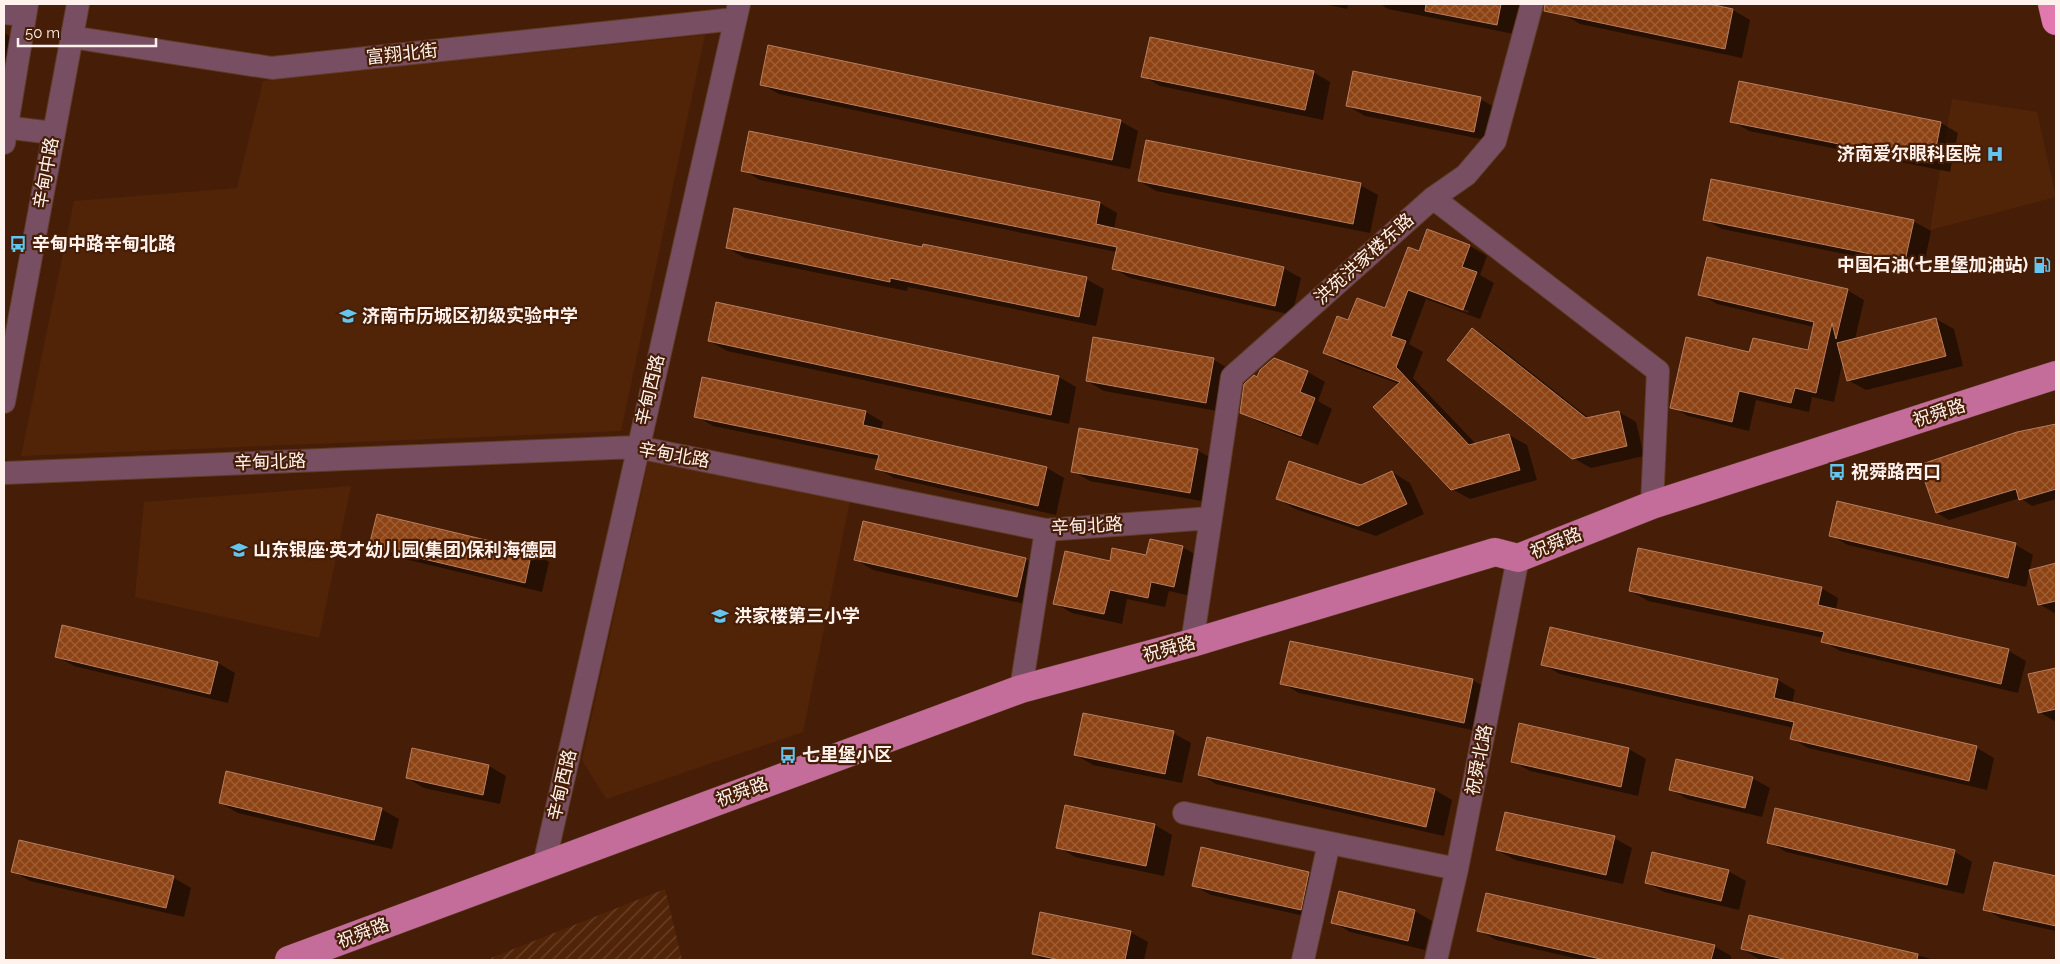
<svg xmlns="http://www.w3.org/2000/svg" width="2060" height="964" font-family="Raleway,'Noto Sans SC',sans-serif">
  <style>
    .built { fill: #512408 }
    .industrial { fill: url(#industrial-furrows) }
    .shadow { fill: #0007; fill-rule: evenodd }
    .building { fill: url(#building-cross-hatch); stroke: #b87d5e }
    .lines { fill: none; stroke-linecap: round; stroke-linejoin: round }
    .minor-casing { stroke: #603c27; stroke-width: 24 }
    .major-casing { stroke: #603c27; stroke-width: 29 }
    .highway-casing { stroke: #603c27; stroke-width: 29 }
    .minor { stroke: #784e63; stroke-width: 22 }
    .major { stroke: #c46d9a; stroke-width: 28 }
    .highway { stroke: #e178b0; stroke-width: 28 }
    .labels { text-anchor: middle; stroke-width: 4.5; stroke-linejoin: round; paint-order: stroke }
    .street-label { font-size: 18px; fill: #fff1eb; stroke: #461e07 }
    .poi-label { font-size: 18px; font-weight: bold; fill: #fff1eb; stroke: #461e07; text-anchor: start }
  </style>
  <defs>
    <pattern id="industrial-furrows" width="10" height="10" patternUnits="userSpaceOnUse" patternTransform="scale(1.25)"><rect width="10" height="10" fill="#512408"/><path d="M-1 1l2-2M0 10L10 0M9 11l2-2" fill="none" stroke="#6b442c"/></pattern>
    <pattern id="building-cross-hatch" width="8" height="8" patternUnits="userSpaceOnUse" patternTransform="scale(1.25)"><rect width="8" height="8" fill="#8d4314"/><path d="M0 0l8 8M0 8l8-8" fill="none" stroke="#9e5f36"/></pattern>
  </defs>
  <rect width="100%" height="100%" fill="#461e07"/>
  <!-- built -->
  <path class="built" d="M 705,35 L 621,431 L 21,456 L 74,201 L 237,188 L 263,81 Z
    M 1952,99 L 2037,112 L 2056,197 L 1930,230 Z
    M 649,458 L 850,500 L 803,732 L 606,799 L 582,760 Z
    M 351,486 L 319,638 L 135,597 L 144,502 Z"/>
  <!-- industrial -->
  <path class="industrial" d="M 665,889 L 682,960 L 491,960 L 491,958 Z"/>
  <!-- shadow -->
  <path class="shadow" d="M 1324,4 L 1348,4 L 1347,9 Z
    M 1380,4 L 1520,4 L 1514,34 L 1388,9 Z
    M 1565,4 L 1703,4 L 1733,10 L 1750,20 L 1742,58 L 1580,24 L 1563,14 Z
    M 4,33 L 25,44 L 4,92 Z
    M 1313,72 L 1330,82 L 1323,120 L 1160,86 L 1143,76 Z
    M 761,84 L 1120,121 L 1138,131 L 1130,169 L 779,94 Z
    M 1480,99 L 1498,109 L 1491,141 L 1365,116 L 1348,106 Z
    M 1732,121 L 1941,123 L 1958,133 L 1950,172 L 1749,131 Z
    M 750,133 L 1100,203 L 1117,213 L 1114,229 L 1283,268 L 1301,278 L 1292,315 L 1130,278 L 1113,268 L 1117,252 L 760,180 L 743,170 Z
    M 1139,181 L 1360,185 L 1378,195 L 1370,233 L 1156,191 Z
    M 1704,219 L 1913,221 L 1931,231 L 1923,270 L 1722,229 Z
    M 1470,246 L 1487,256 L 1480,275 L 1494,283 L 1480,319 L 1426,299 L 1409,344 L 1423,352 L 1413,378 L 1476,444 L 1509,435 L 1527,445 L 1537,480 L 1470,499 L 1452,489 L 1399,384 L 1342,363 L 1324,353 L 1349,322 L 1385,310 L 1420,253 ZM 1412,290 L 1469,311 L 1468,313 L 1412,292 Z
    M 727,248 L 923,249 L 1086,279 L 1104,289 L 1096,326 L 908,287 L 907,291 L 745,258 Z
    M 1847,290 L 1864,300 L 1855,339 L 1936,319 L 1954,329 L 1963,366 L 1866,390 L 1848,380 L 1843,360 L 1834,402 L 1812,397 L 1809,412 L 1756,400 L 1749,431 L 1688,416 L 1671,406 L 1750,354 L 1809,352 L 1814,327 L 1717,304 L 1700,294 Z
    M 717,303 L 1059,377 L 1076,387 L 1069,424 L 727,351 L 709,341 Z
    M 1472,330 L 1490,340 L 1590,419 L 1619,412 L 1636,422 L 1644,456 L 1591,468 L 1573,458 Z
    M 1214,360 L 1231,370 L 1223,412 L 1104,391 L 1087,381 Z
    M 1308,372 L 1325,382 L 1318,401 L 1332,409 L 1318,445 L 1259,422 L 1241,412 L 1258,378 Z
    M 866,412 L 883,422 L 881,430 L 1047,468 L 1064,478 L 1056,515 L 894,478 L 877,468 L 879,460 L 713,426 L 696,416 Z
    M 2056,426 L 2056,499 L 2032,506 L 2020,498 L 1949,520 L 1937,513 L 1920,466 Z
    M 1197,450 L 1215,460 L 1207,502 L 1090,481 L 1072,471 Z
    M 1392,472 L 1410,483 L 1424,514 L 1376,536 L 1295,509 L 1278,499 L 1361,487 Z
    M 1838,503 L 2016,545 L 2033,555 L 2026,587 L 1848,545 L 1830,535 Z
    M 371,545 L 532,552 L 549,562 L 542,592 L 388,555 Z
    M 1182,547 L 1200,557 L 1191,596 L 1169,591 L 1165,607 L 1127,599 L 1122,624 L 1072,613 L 1055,603 L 1111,563 L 1147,557 Z
    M 855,559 L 1025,559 L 1043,569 L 1034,606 L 873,570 Z
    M 2056,564 L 2056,614 L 2039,604 L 2031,571 Z
    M 1821,588 L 1838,598 L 1836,610 L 2009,651 L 2026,661 L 2018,693 L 1840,651 L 1823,641 L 1824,638 L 1648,601 L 1630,591 Z
    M 56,656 L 218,663 L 235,673 L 228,703 L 74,666 Z
    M 1542,664 L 1778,680 L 1795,690 L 1792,704 L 1977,748 L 1994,758 L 1987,790 L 1808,748 L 1791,738 L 1794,728 L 1560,674 Z
    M 2056,669 L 2056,722 L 2039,712 L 2030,675 Z
    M 1473,680 L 1490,690 L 1481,732 L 1299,693 L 1282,683 Z
    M 1520,725 L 1629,749 L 1646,759 L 1638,796 L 1530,771 L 1512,761 Z
    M 1173,733 L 1191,743 L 1182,783 L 1093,765 L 1076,755 Z
    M 489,766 L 506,776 L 500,804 L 424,788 L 407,778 Z
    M 1199,774 L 1435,790 L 1452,800 L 1444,836 L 1216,784 Z
    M 1752,778 L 1770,788 L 1762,817 L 1687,799 L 1670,789 Z
    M 220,803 L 381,809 L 399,819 L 392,849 L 238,813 Z
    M 1066,807 L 1155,825 L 1172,835 L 1164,876 L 1075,857 L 1058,847 Z
    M 1614,838 L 1632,848 L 1623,884 L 1515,860 L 1497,850 Z
    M 1769,842 L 1955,852 L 1972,862 L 1964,894 L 1786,852 Z
    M 1995,863 L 2056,877 L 2056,931 L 2002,919 L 1985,909 Z
    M 12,871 L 174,878 L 191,888 L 184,917 L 30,881 Z
    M 1728,871 L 1746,881 L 1739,910 L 1664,892 L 1646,882 Z
    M 1309,873 L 1326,883 L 1318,919 L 1211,895 L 1193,885 Z
    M 1415,911 L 1432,921 L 1425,950 L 1350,932 L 1333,922 Z
    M 1750,916 L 1928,958 L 1932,960 L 1759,959 L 1742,949 Z
    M 1479,930 L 1714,946 L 1731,956 L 1731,960 L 1583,960 L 1496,940 Z
    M 1130,932 L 1148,942 L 1144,960 L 1044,960 L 1033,954 Z"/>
  <!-- building -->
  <path class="building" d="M 1426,4 L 1501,4 L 1497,25 L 1425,11 Z
    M 1545,4 L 1709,4 L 1733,9 L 1725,49 L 1544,11 Z
    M 1150,37 L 1314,71 L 1305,110 L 1141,77 Z
    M 768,45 L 1121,120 L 1112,160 L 760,85 Z
    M 1353,71 L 1481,97 L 1474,132 L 1346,106 Z
    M 1739,81 L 1941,122 L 1933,163 L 1730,122 Z
    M 749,131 L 1100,202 L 1096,224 L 1284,267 L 1275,306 L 1112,269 L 1117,247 L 741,171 Z
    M 1146,140 L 1361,183 L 1353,224 L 1138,181 Z
    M 1711,179 L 1914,220 L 1905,261 L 1703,220 Z
    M 734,208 L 922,247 L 923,244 L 1087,277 L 1079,317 L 890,278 L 890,282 L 726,248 Z
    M 1427,229 L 1470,245 L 1462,267 L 1477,272 L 1463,310 L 1408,290 L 1391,336 L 1406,341 L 1396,367 L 1469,445 L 1509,434 L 1520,470 L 1451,490 L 1373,407 L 1400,382 L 1323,353 L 1337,316 L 1348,320 L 1357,298 L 1385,308 L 1408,247 L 1419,251 Z
    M 1707,257 L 1848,289 L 1836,339 L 1832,323 L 1816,393 L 1795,388 L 1791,403 L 1739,391 L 1732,422 L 1670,408 L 1686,337 L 1749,352 L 1753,338 L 1808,350 L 1814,322 L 1698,295 Z
    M 716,302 L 1059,376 L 1051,415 L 708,341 Z
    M 1936,318 L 1946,356 L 1847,381 L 1837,343 Z
    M 1472,328 L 1586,418 L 1619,411 L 1627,446 L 1572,459 L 1447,360 Z
    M 1093,337 L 1214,358 L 1206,403 L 1086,381 Z
    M 1274,358 L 1308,371 L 1300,392 L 1315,398 L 1301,436 L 1240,413 L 1244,384 L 1254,375 L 1257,377 L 1260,370 Z
    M 702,377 L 866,411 L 863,425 L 1047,467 L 1038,506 L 875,469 L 879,455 L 694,417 Z
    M 2056,424 L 2056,489 L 2019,500 L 2016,489 L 1936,513 L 1919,465 L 2017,432 Z
    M 1079,428 L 1198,449 L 1190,493 L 1071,472 Z
    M 1289,461 L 1361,485 L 1392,471 L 1407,504 L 1358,526 L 1276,499 Z
    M 1837,501 L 2016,543 L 2008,578 L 1829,536 Z
    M 377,514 L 532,551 L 525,583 L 369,546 Z
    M 863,521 L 1026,558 L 1017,597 L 854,560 Z
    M 1150,539 L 1183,546 L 1174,587 L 1151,582 L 1148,598 L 1110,590 L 1104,614 L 1053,604 L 1065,551 L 1110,561 L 1112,548 L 1146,555 Z
    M 1638,548 L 1822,587 L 1818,605 L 2009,649 L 2001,684 L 1821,642 L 1824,632 L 1629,591 Z
    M 2056,563 L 2056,601 L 2038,605 L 2029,570 Z
    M 62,625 L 218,662 L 210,694 L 55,657 Z
    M 1550,627 L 1778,679 L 1774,698 L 1977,746 L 1969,781 L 1790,739 L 1794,722 L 1541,665 Z
    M 1290,641 L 1473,679 L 1464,723 L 1280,684 Z
    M 2056,668 L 2056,709 L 2038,713 L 2028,674 Z
    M 1083,713 L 1174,731 L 1165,774 L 1074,755 Z
    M 1519,723 L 1629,748 L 1621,787 L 1511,762 Z
    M 1207,737 L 1435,789 L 1426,827 L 1198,775 Z
    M 412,748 L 489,765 L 483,795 L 406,778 Z
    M 1676,759 L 1753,777 L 1745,808 L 1669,790 Z
    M 226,771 L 382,808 L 374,840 L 219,803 Z
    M 1065,805 L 1155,824 L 1146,866 L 1056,848 Z
    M 1775,808 L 1955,850 L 1947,885 L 1767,843 Z
    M 1505,812 L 1615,836 L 1606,875 L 1496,850 Z
    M 19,840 L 174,876 L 166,908 L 11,872 Z
    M 1201,847 L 1309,872 L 1301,910 L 1192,886 Z
    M 1652,852 L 1729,870 L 1721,901 L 1645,883 Z
    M 1994,862 L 2056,876 L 2056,926 L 1983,910 Z
    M 1339,891 L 1415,910 L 1408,941 L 1331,923 Z
    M 1486,893 L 1715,945 L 1711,960 L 1605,960 L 1477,931 Z
    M 1040,912 L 1131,931 L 1125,960 L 1060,960 L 1032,954 Z
    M 1749,915 L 1918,954 L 1917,960 L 1787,960 L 1741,949 Z"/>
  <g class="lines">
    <!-- minor casing -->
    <g class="minor-casing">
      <path id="minor" d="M 4,13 L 25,15
        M 71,37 L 272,68 L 735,19
        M 4,127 L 53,133
        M 4,143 L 27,4
        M 1433,198 L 1658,371 L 1652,505
        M 4,402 L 78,4
        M 4,473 L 637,447 L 1046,530 L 1211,518 L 1192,643
        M 1211,518 L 1232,377 L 1433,198 L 1466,175 L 1495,141 L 1532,4
        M 1021,689 L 1046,530
        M 1184,813 L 1457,869
        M 544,865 L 739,4
        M 1303,960 L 1329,843
        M 1436,960 L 1457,869 L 1518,558"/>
    </g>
    <!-- major casing -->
    <g class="major-casing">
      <path id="major" d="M 289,960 L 1021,689 L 1192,643 L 1495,552 L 1518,558 L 1652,505 L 2056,375"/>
    </g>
    <!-- highway casing -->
    <g class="highway-casing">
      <path id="highway" d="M 2052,4 L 2056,21"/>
    </g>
    <!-- minor -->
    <use href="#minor" class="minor"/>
    <!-- major -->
    <use href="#major" class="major"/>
    <!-- highway -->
    <use href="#highway" class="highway"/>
  </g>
  <!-- icons -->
  <defs>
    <g id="hospital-bare" transform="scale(1.35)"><path d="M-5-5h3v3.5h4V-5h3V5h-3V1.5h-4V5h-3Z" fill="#64c5ee" stroke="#461e07" stroke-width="2.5" paint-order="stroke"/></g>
    <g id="bus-bare" transform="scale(1.35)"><path d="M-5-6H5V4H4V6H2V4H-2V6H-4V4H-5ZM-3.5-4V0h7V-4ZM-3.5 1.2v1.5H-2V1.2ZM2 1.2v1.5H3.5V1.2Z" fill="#64c5ee" stroke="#461e07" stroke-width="2.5" paint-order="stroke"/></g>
    <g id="fuel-bare" transform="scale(1.35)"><path d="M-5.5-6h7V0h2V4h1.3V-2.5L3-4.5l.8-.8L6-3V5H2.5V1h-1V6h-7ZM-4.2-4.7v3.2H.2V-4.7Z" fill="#64c5ee" stroke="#461e07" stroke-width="2.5" paint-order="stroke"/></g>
    <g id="school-bare" transform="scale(1.35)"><path d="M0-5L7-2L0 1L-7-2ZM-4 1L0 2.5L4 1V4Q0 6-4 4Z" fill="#64c5ee" stroke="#461e07" stroke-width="2.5" paint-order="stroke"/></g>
  </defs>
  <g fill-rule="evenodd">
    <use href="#hospital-bare" x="1995" y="154"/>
    <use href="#bus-bare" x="18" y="244"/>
    <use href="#fuel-bare" x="2042" y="265"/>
    <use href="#school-bare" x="348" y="316"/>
    <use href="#bus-bare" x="1837" y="472"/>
    <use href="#school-bare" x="239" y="550"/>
    <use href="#school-bare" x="720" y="616"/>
    <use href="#bus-bare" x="788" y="755"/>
  </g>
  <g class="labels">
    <!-- street labels -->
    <g class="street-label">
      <text transform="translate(402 54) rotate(-6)" y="6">富翔北街</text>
      <text transform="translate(46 173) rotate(-80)" y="6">辛甸中路</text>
      <text transform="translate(1364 259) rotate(-42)" y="6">洪苑洪家楼东路</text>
      <text transform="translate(650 390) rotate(-77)" y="6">辛甸西路</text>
      <text transform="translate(1939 413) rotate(-18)" y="6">祝舜路</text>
      <text transform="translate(674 455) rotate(10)" y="6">辛甸北路</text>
      <text transform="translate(270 462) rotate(-2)" y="6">辛甸北路</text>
      <text transform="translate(1087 526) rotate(-3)" y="6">辛甸北路</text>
      <text transform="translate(1556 543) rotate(-22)" y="6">祝舜路</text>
      <text transform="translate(1169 649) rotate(-15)" y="6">祝舜路</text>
      <text transform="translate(1479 760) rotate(-79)" y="6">祝舜北路</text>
      <text transform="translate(562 785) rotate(-77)" y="6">辛甸西路</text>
      <text transform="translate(742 792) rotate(-20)" y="6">祝舜路</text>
      <text transform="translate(363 933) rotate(-21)" y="6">祝舜路</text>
    </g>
    <!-- poi labels -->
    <g class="poi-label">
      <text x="1981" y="160" text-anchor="end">济南爱尔眼科医院</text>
      <text x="32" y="250">辛甸中路辛甸北路</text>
      <text x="2028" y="271" text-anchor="end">中国石油(七里堡加油站)</text>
      <text x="362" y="322">济南市历城区初级实验中学</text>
      <text x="1851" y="478">祝舜路西口</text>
      <text x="253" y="556">山东银座·英才幼儿园(集团)保利海德园</text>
      <text x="734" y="622">洪家楼第三小学</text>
      <text x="802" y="761">七里堡小区</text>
    </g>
  </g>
  <!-- border -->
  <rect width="2060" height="964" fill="none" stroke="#fff1eb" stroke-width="10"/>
  <!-- scale -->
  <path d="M18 38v8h138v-8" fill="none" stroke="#fff1eb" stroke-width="2.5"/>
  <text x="25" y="38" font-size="15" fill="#fff1eb" stroke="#461e07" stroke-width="4" paint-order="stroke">50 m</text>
</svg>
